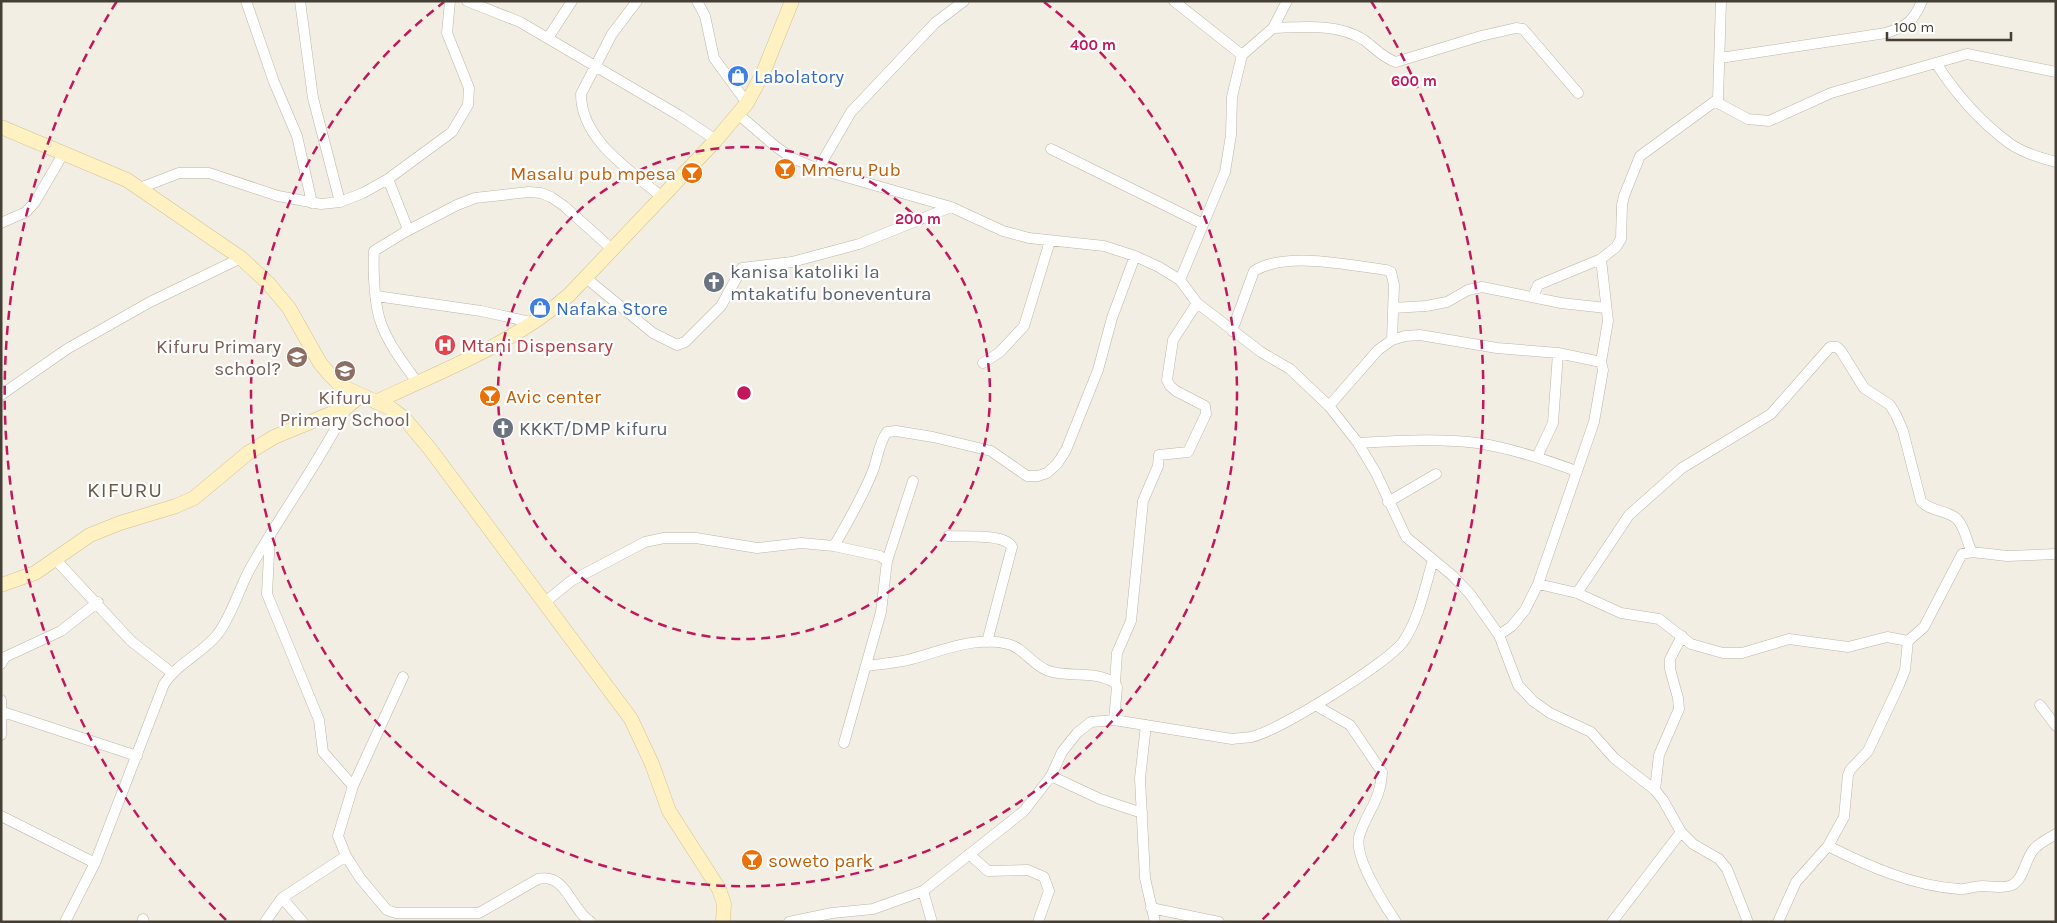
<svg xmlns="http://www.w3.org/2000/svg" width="2057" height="923" font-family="Karla,sans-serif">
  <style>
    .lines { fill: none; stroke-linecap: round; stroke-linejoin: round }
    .street-casing { stroke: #beb6a7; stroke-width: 11 }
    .secondary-casing { stroke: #d3c293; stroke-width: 15 }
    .street { stroke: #fff; stroke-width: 10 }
    .secondary { stroke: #fff1c1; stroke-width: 14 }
    .ring { fill: none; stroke: #c2185b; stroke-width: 2.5; stroke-dasharray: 9 6 }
    .labels { text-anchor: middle; stroke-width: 4.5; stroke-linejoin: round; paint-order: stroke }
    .shop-label { font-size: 19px; fill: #366cbe; stroke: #fff; text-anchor: start }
    .food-label { font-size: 19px; fill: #c56008; stroke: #fff; text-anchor: start }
    .worship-label { font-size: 19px; fill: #5b616d; stroke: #fff; text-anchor: start }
    .health-label { font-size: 19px; fill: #be3a42; stroke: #fff; text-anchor: start }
    .education-label { font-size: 19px; fill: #785e54; stroke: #fff; text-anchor: end }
    .quarter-label { font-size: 21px; letter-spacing: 1px; fill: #675c4b; stroke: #fff }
    .centre { fill: #c2185b; stroke: #fff; stroke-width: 2.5 }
    .ring-label { font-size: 15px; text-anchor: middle; font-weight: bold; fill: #c2185b; stroke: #fff; stroke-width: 4.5; stroke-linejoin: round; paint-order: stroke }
  </style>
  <rect width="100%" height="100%" fill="#f2eee4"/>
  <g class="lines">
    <!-- street casing -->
    <g class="street-casing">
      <path id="street" d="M 246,1 L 274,82 L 297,136 L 312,203
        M 300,1 L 313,98 L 340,202
        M 467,1 L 520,22 L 680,116 L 716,140
        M 637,1 L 612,34 L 581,94 C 581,140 630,170 662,197
        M 697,1 L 705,16 L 714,58 L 747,103
        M 1174,1 L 1242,55
        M 1273,28 C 1303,27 1338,23 1364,40 C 1375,48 1383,58 1396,62 L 1481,36 L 1516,28 L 1523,29 L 1578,93
        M 548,38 L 572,1
        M 1720,58 L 1886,33 C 1907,26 1913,22 1922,1
        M 1936,63 C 1955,93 1981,122 2009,143 C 2023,153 2040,158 2056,162
        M 1716,102 L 1748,119 L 1769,121 L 1831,93 L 1967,54 L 2056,72
        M 738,114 L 775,146 L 792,158 L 818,169 L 951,207 L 1003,231 L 1029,238 L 1104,246 L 1135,256 L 1159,267 L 1180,280 L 1197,303 L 1261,352 L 1290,369 L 1329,406 L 1358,443 L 1376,473 L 1406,537 L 1453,576 L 1470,594 L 1499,635 L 1518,685 L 1533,701 L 1550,713 L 1591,732 L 1614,758 L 1655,790 L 1663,800 L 1681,832 L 1693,844 L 1719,859 L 1727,869 L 1748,922
        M 1051,149 L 1203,224
        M 818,169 L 851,112 L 935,23 L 964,1
        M 388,179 L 407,227 L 405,232 L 374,251 C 373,272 374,306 382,326 C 390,346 404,364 417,382
        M 140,188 L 179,173 L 209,173 L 278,196 L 321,204 L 340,202 L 363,193 L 388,179 L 452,132 L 468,105 L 469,88 L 447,33 L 450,1
        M 1,223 L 26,212 L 35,202 L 63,154
        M 405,232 L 457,205 L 475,198 L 529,192 L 541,193 L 551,197 L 564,206 L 613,250
        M 1601,259 L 1608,321 L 1601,362
        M 586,278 L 653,333 L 677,345 L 685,342 L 721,306 L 742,268 L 792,262 L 859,244 L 951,207
        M 1180,280 L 1225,172 L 1231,135 L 1232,97 L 1242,55 L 1273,28 L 1287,1
        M 376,296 L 481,311 L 535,323
        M 1533,297 L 1538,285 L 1601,259 L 1616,247 L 1621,239 L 1622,205 L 1624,196 L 1640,156 L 1718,99 L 1721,1
        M 1393,308 L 1426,306 L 1447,302 L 1468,290 L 1482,287 L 1561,303 L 1606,308
        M 1232,331 L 1254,271 C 1286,251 1349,265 1386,270 L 1391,272 L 1394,285 L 1392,340
        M 983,363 L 1000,352 L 1024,326 L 1050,241
        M 1,395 L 67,349 L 150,302 L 241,258
        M 1329,406 L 1378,350 L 1392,340 L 1405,336 L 1420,335 L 1497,348 L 1558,353 L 1601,362 L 1603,370 L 1594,422 L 1538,584 L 1525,610 L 1512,626 L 1499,635
        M 1358,443 C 1398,441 1438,438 1477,443 C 1511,448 1544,459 1576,471
        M 1537,457 L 1553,423 L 1558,353
        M 1388,502 L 1436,474
        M 270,535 L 267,594 L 319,720 L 323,752 L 353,786
        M 948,536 C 962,537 1006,533 1012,547 L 987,642
        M 834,546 C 848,522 862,498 872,473 C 878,459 878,444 887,432 L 896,431 L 933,437 L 991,451 L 1027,476 L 1038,476 L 1047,473 L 1057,464 L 1066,450 L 1098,370 L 1112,318 L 1135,256
        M 55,559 L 131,641 L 172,673
        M 887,561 L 913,481
        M 1538,584 L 1577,593 L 1621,613 L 1659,619 L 1691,644 L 1723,653 L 1742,653 L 1789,639 L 1848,647 L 1887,637 L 1908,641 L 1924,627 L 1962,554 L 1972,552
        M 1577,593 L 1629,515 L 1682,468 L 1771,414 L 1830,347 L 1837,347 L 1841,351 L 1864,388 L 1890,405 L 1896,415 L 1903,431 L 1921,501 C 1930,512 1946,509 1957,519 C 1966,529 1966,541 1972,552 L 2007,556 L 2056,554
        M 544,603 L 571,581 L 645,542 L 664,538 L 696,538 L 757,548 L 801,543 L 834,546 L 880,556 L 887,561 L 881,612 L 844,743
        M 1,664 L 5,657 L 61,631 L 98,602
        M 866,666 C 880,664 894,663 908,660 C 939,652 976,635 1008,644 C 1024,648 1033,666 1049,671 C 1071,678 1095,670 1115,683 L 1117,687 L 1114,720
        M 403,677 L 353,786 L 338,836 L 346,856 L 360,878 L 387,910 L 396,913 L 479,913 L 538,879 C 567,873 570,909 591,922
        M 1115,683 L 1117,653 L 1131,621 L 1143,501 L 1158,466 L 1159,455 L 1188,452 L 1206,414 L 1205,406 L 1176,391 L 1170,386 L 1167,380 L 1173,340 L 1197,303
        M 1,700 L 1,735
        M 1315,705 L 1350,725 L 1382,772 C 1381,801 1366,812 1359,837 C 1354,858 1384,904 1396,922
        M 2040,705 L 2056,726
        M 3,712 L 137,756
        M 1146,725 L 1140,778 L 1145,878 L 1155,922
        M 1051,776 L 1100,799 L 1142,813
        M 1655,790 L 1659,755 L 1679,709 L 1678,698 L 1670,669 L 1670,659 L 1682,636
        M 1,816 L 95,863
        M 1828,846 C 1868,866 1913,886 1959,889 C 1966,890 1974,886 1982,886 C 1991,886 2003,889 2012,885 C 2024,879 2025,859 2034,849 C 2039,843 2048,839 2056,834
        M 969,854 L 988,871 L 1028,870 L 1044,877 L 1049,891 L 1038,922
        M 923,891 L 932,922
        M 282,898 L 303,922
        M 1151,908 L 1219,922
        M 143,919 L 144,922
        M 65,922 L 95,863 L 164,684 C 178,663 201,654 217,635 C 232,616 239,588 251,567 C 282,512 319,463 347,407
        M 265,922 L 282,898 L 346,856
        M 789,922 L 832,913 L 873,909 L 923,891 L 1024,811 L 1051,776 L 1062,752 L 1077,733 L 1091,722 L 1114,720 L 1232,739 C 1239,738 1245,738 1251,737 C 1279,731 1386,664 1403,642 C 1419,619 1425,587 1433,560
        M 1612,922 L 1681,832
        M 1778,922 L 1796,882 L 1828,846 L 1844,817 L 1848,775 L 1850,770 L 1868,751 L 1899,685 L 1905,670 L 1908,641"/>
    </g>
    <!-- secondary casing -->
    <g class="secondary-casing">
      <path id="secondary" d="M 1,127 L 127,180 L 241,258 L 268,283 L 289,308 L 320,363 L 330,375 L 341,386 L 392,409 L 404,418 L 430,449 L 631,719 L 652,764 L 669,811 L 719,889 L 724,904 L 723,922
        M 376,402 C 443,370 513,344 569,295 L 716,140 L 747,103 L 763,73 L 792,1
        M 1,585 L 35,573 L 90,535 L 120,523 L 176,506 L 194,498 L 248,453 L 274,437 L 347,407 L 360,396"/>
    </g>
    <!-- street -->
    <use href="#street" class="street"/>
    <!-- secondary -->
    <use href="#secondary" class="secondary"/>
  </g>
  <!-- distance rings -->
  <g class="ring">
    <circle cx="744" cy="393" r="246"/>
    <path d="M1044 2A493 493 0 1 1 444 2"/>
    <path d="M226 920A739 739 0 0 1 117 1M1371 1A739 739 0 0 1 1262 920"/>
  </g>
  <!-- icons -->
  <defs>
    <g id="shop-disc" transform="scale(1.125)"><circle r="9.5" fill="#3f7fe0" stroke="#fff"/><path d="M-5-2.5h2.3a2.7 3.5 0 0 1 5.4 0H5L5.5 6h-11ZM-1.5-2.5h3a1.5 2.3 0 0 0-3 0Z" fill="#fff"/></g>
    <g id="bar-disc" transform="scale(1.125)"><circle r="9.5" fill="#e8710a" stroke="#fff"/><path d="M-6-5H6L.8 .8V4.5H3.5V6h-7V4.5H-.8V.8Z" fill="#fff"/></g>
    <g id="church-disc" transform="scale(1.125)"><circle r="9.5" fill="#6b7280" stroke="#fff"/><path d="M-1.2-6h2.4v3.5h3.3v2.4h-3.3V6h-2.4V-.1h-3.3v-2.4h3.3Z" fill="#fff"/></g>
    <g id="hospital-disc" transform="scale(1.125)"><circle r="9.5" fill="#e0444e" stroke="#fff"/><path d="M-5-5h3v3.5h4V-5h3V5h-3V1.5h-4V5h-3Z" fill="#fff"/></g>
    <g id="school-disc" transform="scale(1.125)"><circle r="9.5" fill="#8d6e63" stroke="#fff"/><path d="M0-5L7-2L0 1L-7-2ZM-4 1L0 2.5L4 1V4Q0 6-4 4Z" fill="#fff"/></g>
  </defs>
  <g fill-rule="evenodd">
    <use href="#shop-disc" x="738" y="76"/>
    <use href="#bar-disc" x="785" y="169"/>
    <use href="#bar-disc" x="692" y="173"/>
    <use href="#church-disc" x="714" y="282"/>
    <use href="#shop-disc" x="540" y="308"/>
    <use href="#hospital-disc" x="445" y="345"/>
    <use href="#school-disc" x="297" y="357"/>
    <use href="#school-disc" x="345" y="371"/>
    <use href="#bar-disc" x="490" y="396"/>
    <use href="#church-disc" x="503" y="428"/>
    <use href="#bar-disc" x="752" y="860"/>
  </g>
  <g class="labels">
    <!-- shop labels -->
    <g class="shop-label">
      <text x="754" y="83">Labolatory</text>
      <text x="556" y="315">Nafaka Store</text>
    </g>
    <!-- food labels -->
    <g class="food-label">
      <text x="801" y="176">Mmeru Pub</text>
      <text x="676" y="180" text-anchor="end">Masalu pub mpesa</text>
      <text x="506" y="403">Avic center</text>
      <text x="768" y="867">soweto park</text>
    </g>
    <!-- worship labels -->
    <g class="worship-label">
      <text x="730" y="278">kanisa katoliki la<tspan x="730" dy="22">mtakatifu boneventura</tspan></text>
      <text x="519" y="435">KKKT/DMP kifuru</text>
    </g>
    <!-- health labels -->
    <g class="health-label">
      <text x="461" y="352">Mtani Dispensary</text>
    </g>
    <!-- education labels -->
    <g class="education-label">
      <text x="281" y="353">Kifuru Primary<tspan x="281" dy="22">school?</tspan></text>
      <text x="345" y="404" text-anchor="middle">Kifuru<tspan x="345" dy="22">Primary School</tspan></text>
    </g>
    <!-- quarter labels -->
    <g class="quarter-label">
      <text x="125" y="497">KIFURU</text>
    </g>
  </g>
  <circle cx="744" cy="393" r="8" class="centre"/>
  <g class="ring-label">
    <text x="1093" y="50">400 m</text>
    <text x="1414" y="86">600 m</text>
    <text x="918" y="224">200 m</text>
  </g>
  <!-- border -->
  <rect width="2057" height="923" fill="none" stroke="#443e34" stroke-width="5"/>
  <!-- scale -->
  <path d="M1887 32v8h124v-8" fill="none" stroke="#443e34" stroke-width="2.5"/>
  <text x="1894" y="32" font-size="15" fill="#443e34" stroke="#ffffff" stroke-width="4" paint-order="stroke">100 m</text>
</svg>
